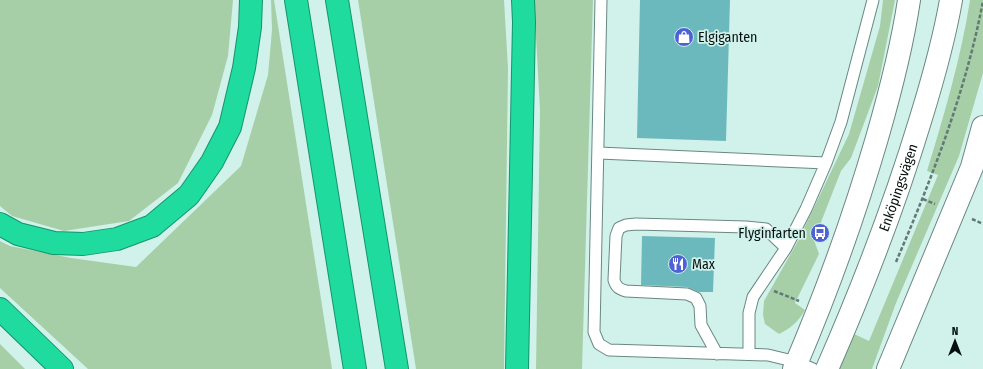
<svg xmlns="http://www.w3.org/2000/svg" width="983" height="369" font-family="'Fira Sans Condensed',sans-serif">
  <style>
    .green { fill: #a6cfa7 }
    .building { fill: #6cb9bd }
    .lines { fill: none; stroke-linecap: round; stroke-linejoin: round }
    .service-casing { stroke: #698882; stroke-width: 13 }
    .minor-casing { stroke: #698882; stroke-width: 24 }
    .tertiary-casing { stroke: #698882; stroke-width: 24 }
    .motorway-casing { stroke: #16946b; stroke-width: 24 }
    .path { stroke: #637974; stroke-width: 2.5; stroke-dasharray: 4 2; stroke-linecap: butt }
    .service { stroke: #fff; stroke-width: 11 }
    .minor { stroke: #fff; stroke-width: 22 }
    .tertiary { stroke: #fff; stroke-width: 22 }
    .motorway { stroke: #1fdb9d; stroke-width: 22 }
    .labels { text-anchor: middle; stroke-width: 3.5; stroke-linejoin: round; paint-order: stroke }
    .poi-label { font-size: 14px; fill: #05100e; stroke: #d1f2eb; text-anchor: start }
    .street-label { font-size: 14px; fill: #05100e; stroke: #d1f2eb }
  </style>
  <rect width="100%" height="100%" fill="#d1f2eb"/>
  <!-- green -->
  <path class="green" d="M 0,0 L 233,0 L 228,56 L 212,115 L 178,183 L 129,221 L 64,231 L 12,216 L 0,206 Z
    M 271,0 L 274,0 L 332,369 L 88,369 L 0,288 L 0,241 L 10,246 L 71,258 L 136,267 L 241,166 L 268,75 L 272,30 Z
    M 358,0 L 504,0 L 508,68 L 504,369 L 416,369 Z
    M 534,0 L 593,0 L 582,369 L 536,369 L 540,110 Z
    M 883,0 L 895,0 L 878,86 L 851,158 L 841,171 L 814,240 L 819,254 L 795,303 L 805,310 C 798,322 791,328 779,334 L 765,324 L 763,315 L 764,301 L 798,241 L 849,134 L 880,26 Z
    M 970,0 L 983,0 L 983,73 L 959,156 L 896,303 L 872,369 L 836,369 L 852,333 L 869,341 L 938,175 L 927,171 C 944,115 961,58 970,0 Z
    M 0,344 L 25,369 L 0,369 Z"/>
  <!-- building -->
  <path class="building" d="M 640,0 L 730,0 L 726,141 L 637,138 Z
    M 642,236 L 715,238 L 713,292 L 699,292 L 687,287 L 641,285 Z"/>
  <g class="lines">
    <!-- service casing -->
    <g class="service-casing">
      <path id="service" d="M 601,0 L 594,332 L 599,344 L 609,350 L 768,355 L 797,362 L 813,369
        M 599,153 L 826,163
        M 749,353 L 749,313 L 753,297 L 786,248 L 806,209 L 826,163 L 841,122 L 873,0
        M 717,354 L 701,325 L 700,306 L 696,298 L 687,294 L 626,291 C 619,289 616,287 614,280 L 616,236 L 619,228 L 626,225 L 636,224 L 746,227 L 766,229 L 786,248"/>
    </g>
    <!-- minor casing -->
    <g class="minor-casing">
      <path id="minor" d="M 888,369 L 972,167 L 983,127"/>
    </g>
    <!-- tertiary casing -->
    <g class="tertiary-casing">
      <g id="tertiary">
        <path d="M 794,369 C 826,294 854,217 877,138 C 890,93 902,47 909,0"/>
        <path id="s1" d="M 827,369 C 863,287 895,204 921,118 C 933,79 944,40 951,0"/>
      </g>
    </g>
    <!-- motorway casing -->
    <g class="motorway-casing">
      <path id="motorway" d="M 296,0 L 355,369
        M 337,0 L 397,369
        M 0,224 L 18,234 L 54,243 L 83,244 L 117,239 L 152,226 L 189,195 L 212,162 L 230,127 L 244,68 L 250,27 L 251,0
        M 0,309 L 62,369
        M 517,369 L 524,22 L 523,0"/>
    </g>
    <!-- path -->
    <path class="path" d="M 923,199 L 935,204
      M 972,219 L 983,224
      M 896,262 C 932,178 966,91 983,1
      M 774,291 L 799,301"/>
    <!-- service -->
    <use href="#service" class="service"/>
    <!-- minor -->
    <use href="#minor" class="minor"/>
    <!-- tertiary -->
    <use href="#tertiary" class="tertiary"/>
    <!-- motorway -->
    <use href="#motorway" class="motorway"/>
  </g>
  <!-- icons -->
  <defs>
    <g id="shop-disc" transform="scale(1)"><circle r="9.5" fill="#4e61d6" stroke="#d1f2eb"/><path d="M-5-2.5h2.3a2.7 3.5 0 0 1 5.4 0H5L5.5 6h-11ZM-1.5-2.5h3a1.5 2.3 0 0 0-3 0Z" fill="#fff"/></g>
    <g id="bus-disc" transform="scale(1)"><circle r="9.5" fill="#4e61d6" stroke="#d1f2eb"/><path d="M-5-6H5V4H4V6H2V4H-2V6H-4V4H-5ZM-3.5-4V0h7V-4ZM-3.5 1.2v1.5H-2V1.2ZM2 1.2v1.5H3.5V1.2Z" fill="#fff"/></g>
    <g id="restaurant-disc" transform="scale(1)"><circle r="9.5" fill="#4e61d6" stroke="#d1f2eb"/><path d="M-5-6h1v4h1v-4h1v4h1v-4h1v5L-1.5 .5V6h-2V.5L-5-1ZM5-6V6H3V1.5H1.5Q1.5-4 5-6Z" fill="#fff"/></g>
  </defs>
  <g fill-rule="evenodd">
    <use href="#shop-disc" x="684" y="37"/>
    <use href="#bus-disc" x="820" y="233"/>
    <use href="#restaurant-disc" x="678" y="264"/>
  </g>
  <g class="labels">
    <!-- poi labels -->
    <g class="poi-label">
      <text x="698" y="42">Elgiganten</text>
      <text x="806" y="238" text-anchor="end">Flyginfarten</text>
      <text x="692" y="269">Max</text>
    </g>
    <!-- street labels -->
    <g class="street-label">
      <text dy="5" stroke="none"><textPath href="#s1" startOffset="195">Enköpingsvägen</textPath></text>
    </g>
  </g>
  <!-- north arrow -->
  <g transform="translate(955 341)" stroke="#d1f2eb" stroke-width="3" paint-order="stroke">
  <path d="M0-3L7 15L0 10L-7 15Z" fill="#05100e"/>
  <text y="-6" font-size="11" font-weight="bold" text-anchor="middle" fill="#05100e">N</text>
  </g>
</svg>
